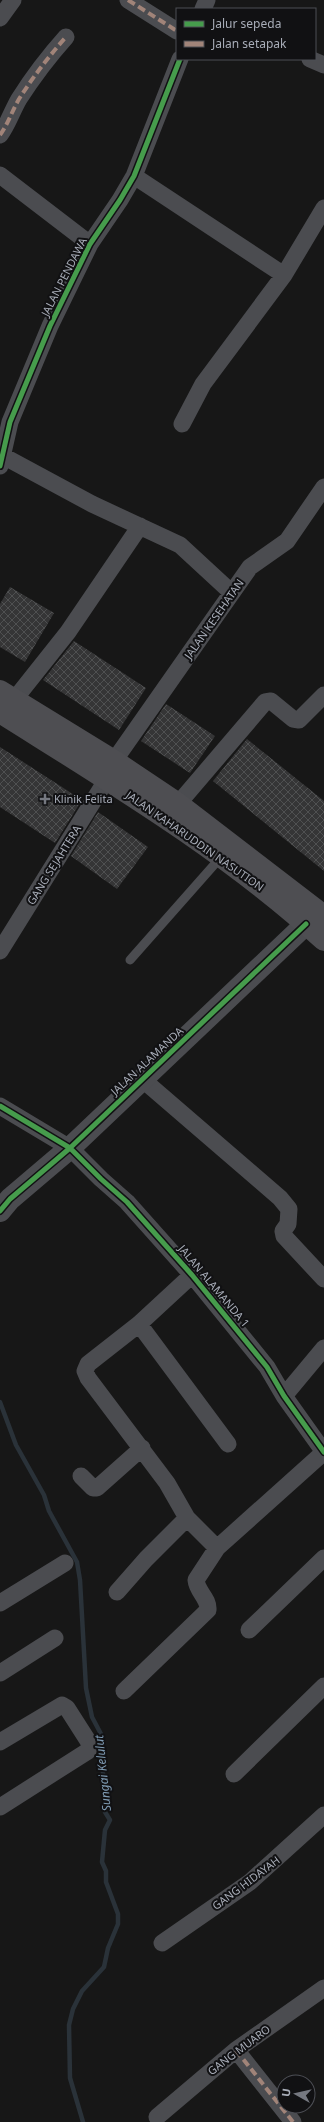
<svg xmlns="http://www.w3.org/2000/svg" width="324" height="2122" font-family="'Noto Sans',sans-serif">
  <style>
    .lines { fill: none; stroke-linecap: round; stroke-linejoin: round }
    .stream { stroke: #2a3239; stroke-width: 4.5 }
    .building { fill: url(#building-cross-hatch) }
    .service { stroke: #4b4c50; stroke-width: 9 }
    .minor { stroke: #4b4c50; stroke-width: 17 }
    .tertiary { stroke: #4b4c50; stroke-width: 22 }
    .trunk { stroke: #4e4e52; stroke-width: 22 }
    .quiet { stroke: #a18479; stroke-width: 4; stroke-dasharray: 8 4; stroke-linecap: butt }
    .cycleway-casing { stroke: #111113; stroke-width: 8 }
    .cycleway { stroke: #469c4c; stroke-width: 5 }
    .poi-dot { fill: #757880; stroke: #111113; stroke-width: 1.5 }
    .labels { text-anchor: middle; stroke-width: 4; stroke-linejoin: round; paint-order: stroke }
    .street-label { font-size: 11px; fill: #a8adb8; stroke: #111113 }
    .poi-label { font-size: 11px; fill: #a8adb8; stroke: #111113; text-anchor: start }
    .water-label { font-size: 12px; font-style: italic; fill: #7f9bb3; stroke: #111113 }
  </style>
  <defs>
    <pattern id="building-cross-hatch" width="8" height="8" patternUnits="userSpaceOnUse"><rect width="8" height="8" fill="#353536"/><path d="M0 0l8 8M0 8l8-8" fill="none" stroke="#4f5051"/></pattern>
  </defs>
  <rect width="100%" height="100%" fill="#171717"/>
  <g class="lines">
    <!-- stream -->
    <path class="stream" d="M 0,1402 L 16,1445 L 44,1495 L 49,1511 L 77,1562 L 80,1580 L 86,1688 L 92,1717 L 101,1734 L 105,1812 L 110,1820 L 105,1830 L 102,1862 L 106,1871 L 106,1882 L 118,1914 L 118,1924 L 108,1948 L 104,1967 L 82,1991 L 73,2009 L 69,2025 L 70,2078 L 83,2122"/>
  </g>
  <!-- building -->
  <path class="building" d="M 10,587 L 54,613 L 25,662 L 0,647 L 0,604 Z
    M 74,641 L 146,688 L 119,730 L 43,680 Z
    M 166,704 L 215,736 L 190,773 L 141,741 Z
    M 247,739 L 324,801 L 324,871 L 213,781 Z
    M 0,747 L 82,800 L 55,843 L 0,807 Z
    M 98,812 L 148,847 L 117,889 L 71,856 Z"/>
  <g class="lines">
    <!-- service -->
    <path class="service" d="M 130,960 L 221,857"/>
    <!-- minor -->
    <path class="minor" d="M 128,0 L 177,31
      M 203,9 L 207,0
      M 0,18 L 13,0
      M 310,59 L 324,65
      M 0,135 C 8,124 12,111 19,99 C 33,77 49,56 66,37
      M 0,175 L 90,244
      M 134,176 L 284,275
      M 182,424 L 203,384 L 284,275 L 324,208
      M 3,456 L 92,504 L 180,545 L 232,593
      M 0,466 L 10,422 L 50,326 L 90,244 L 120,200 L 134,176 L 180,59
      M 14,700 L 68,632 L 140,526
      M 114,761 L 250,567 L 287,541 L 324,487
      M 178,804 L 265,702 L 271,701 L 293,719 L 299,720 L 324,695
      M 0,951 L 107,779
      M 142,1079 L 280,1198 L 289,1209 L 288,1224 L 283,1231 L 284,1236 L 324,1279
      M 0,1106 L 70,1148 L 101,1179 L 127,1202 L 192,1275 L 267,1367 L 284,1396 L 324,1452
      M 192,1275 L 139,1324 L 88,1364 L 85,1371 L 88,1378 L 167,1483 L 187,1518 L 217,1548
      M 139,1324 L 228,1444
      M 284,1396 L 324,1348
      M 81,1476 L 93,1488 L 97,1488 L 142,1448
      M 117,1592 L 146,1559 L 187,1518
      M 0,1603 L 65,1563
      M 249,1630 L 324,1558
      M 0,1673 L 55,1638
      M 124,1691 L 208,1610 C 209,1598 197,1592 196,1580 L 217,1548 L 324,1452
      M 0,1742 L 62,1705 L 67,1708 L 90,1744 L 88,1751 L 0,1807
      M 234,1774 L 324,1686
      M 162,1943 L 250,1882 L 324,1815
      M 236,2050 L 293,2122
      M 157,2117 L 236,2050 L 324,1988"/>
    <!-- tertiary -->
    <path class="tertiary" d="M 0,1211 L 10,1199 L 70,1148 L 306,924"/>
    <!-- trunk -->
    <path class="trunk" d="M 0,691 L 114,761 L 178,804 L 324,916
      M 0,712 C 111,782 227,851 324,940"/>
    <!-- quiet -->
    <path class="quiet" d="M 128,0 L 177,31
      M 0,135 C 8,124 12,111 19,99 C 33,77 49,56 66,37
      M 236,2050 L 293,2122"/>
    <!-- cycleway casing -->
    <g class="cycleway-casing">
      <path id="cycleway" d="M 0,466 L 10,422 L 50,326 L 90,244 L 120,200 L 134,176 L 180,59
        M 0,1106 L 70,1148 L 101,1179 L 127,1202 L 192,1275 L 267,1367 L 284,1396 L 324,1452
        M 0,1211 L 10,1199 L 70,1148 L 306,924"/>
    </g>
    <!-- cycleway -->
    <use href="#cycleway" class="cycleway"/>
  </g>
  <!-- markers -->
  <path class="poi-dot" d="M43 793h4v4h4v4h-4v4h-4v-4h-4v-4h4z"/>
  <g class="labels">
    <!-- street labels -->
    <g class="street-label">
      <text transform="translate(64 277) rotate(-63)" y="4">JALAN PENDAWA</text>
      <text transform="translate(214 619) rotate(-55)" y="4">JALAN KESEHATAN</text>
      <text transform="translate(195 841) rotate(35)" y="4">JALAN KAHARUDDIN NASUTION</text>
      <text transform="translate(54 865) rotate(-58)" y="4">GANG SEJAHTERA</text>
      <text transform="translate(147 1061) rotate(-43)" y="4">JALAN ALAMANDA</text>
      <text transform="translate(214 1286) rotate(50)" y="4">JALAN ALAMANDA 1</text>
      <text transform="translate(246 1883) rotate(-37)" y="4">GANG HIDAYAH</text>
      <text transform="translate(239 2050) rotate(-37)" y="4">GANG MUARO</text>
    </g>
    <!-- poi labels -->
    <g class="poi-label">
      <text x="54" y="803">Klinik Felita</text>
    </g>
    <!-- water labels -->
    <g class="water-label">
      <text transform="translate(103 1773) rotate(-96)" y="4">Sungai Kelulut</text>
    </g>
  </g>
  <!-- legend -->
  <rect x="176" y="8" width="140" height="52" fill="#111113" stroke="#4d4f55"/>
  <rect x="184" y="21" width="20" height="6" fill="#469c4c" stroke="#4d4f55"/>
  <text x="212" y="28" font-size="12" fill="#a8adb8">Jalur sepeda</text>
  <rect x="184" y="41" width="20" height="6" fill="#a18479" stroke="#4d4f55"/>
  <text x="212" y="48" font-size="12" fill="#a8adb8">Jalan setapak</text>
  <!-- north arrow -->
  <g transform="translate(296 2094) rotate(278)"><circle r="19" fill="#111113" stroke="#4d4f55"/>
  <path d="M0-3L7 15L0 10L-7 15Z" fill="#757880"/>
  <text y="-6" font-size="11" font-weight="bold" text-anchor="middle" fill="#a8adb8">U</text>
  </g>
</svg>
